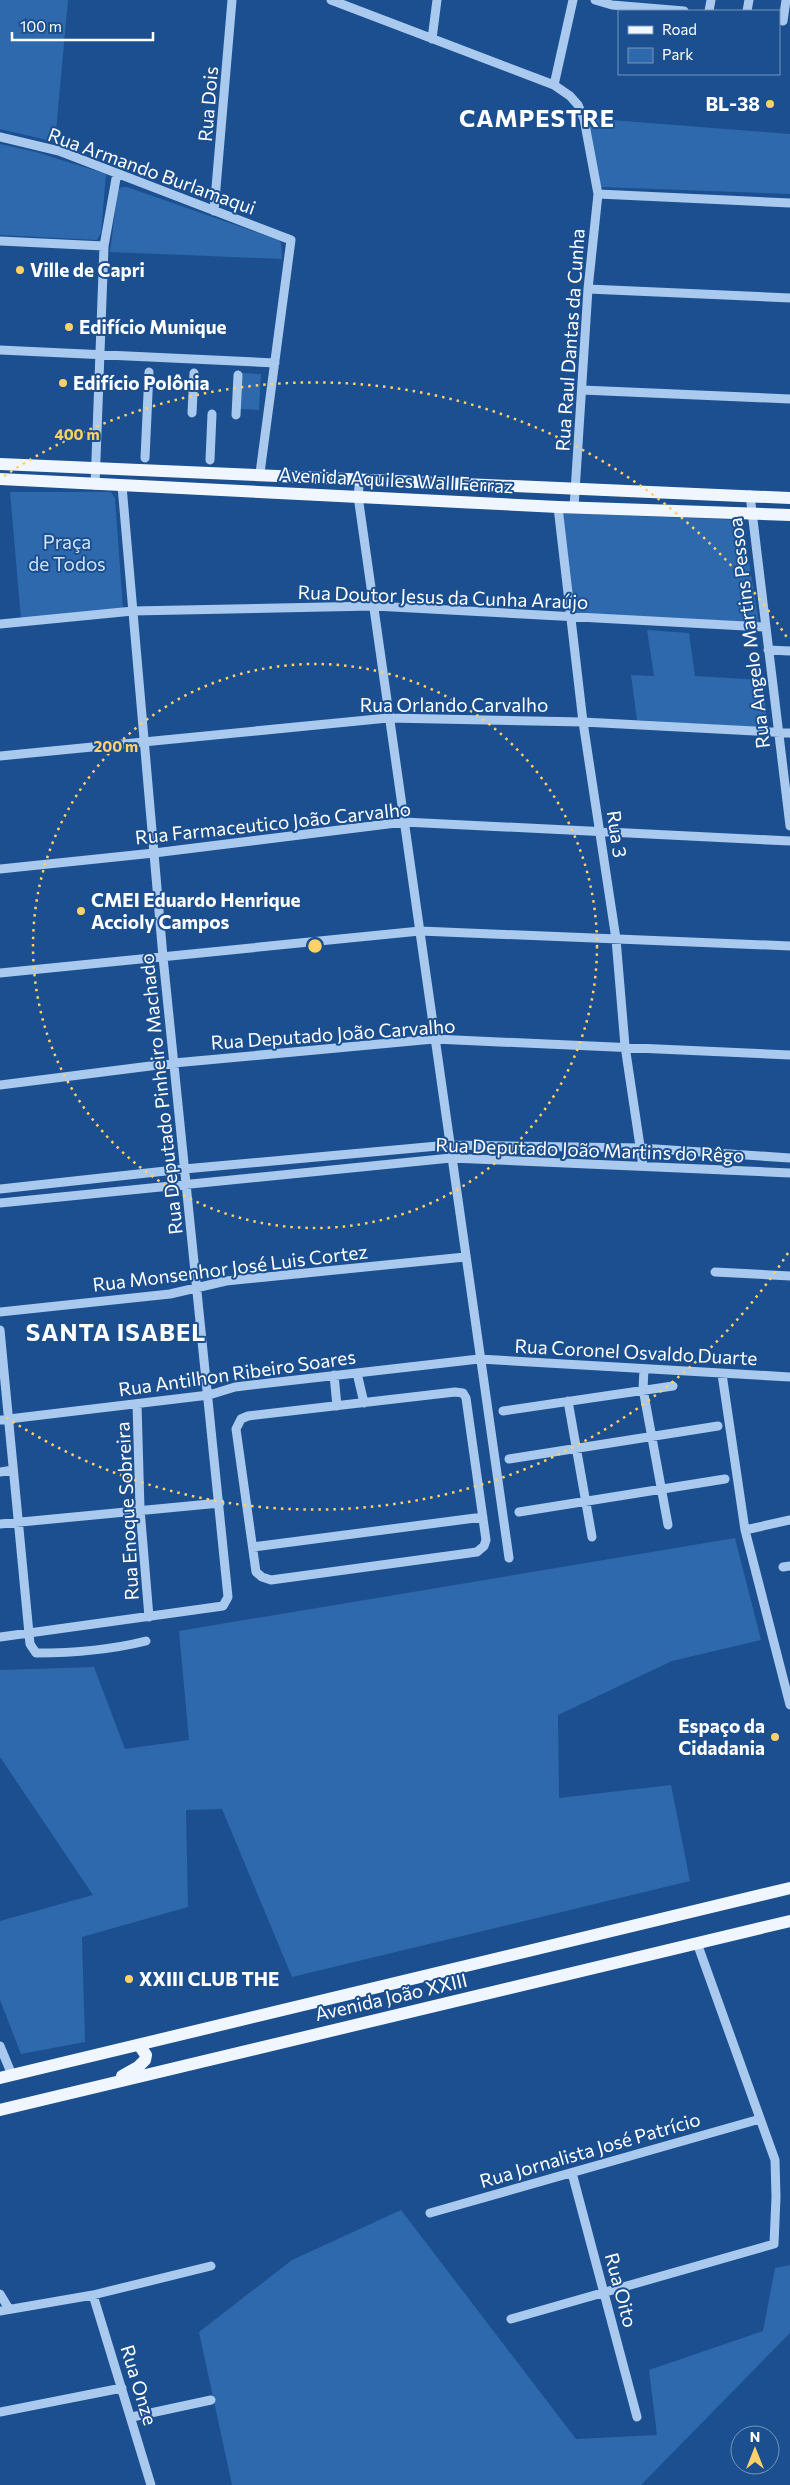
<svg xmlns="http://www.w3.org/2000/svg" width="790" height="2485" font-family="Commissioner,sans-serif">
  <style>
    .green { fill: #2e69ad }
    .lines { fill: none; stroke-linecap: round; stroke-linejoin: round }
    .minor { stroke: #a9c9ee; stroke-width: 9 }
    .major { stroke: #f0f6ff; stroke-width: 12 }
    .ring { fill: none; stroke: #ffd166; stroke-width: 2.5; stroke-dasharray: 2.5 5 }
    .poi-dot { fill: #ffd166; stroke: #1b4f8f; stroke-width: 2 }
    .labels { text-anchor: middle; stroke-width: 4; stroke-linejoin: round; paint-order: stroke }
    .street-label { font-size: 19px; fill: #fff; stroke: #1b4f8f }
    .poi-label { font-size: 19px; font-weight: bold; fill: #fff; stroke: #1b4f8f; text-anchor: start }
    .park-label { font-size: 19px; fill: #cfe3fa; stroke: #1b4f8f }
    .district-label { font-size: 24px; font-weight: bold; letter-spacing: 1px; fill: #fff; stroke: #1b4f8f }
    .centre { fill: #ffd166; stroke: #1b4f8f; stroke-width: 2.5 }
    .ring-label { font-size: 15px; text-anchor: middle; font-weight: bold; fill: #ffd166; stroke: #1b4f8f; stroke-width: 4; stroke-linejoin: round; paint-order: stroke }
  </style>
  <rect width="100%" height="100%" fill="#1b4f8f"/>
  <!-- green -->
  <path class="green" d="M 0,0 L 68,0 L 55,142 L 0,129 Z
    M 586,118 L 790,134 L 790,194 L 601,187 Z
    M 0,144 L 36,152 L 106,174 L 101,233 L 97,240 L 0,235 Z
    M 122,187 L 127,187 L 278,240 L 281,243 L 282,259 L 110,252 L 118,189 Z
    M 242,373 L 261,374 L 259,410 L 240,409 Z
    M 10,492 L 111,492 L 115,498 L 123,609 L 21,619 Z
    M 562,513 L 742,520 L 759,623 L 574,613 Z
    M 647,630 L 689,633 L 695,676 L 762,680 L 768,728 L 637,720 L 631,675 L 654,676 Z
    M 735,1538 L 761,1640 L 672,1661 L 558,1715 L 559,1798 L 671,1785 L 690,1881 L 292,1977 L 222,1809 L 186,1810 L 188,1907 L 82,1937 L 85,2042 L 21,2054 L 0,2000 L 0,1921 L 93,1895 L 0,1757 L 0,1670 L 94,1667 L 125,1749 L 189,1740 L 179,1631 Z
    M 401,2210 L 576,2439 L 657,2435 L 649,2370 L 763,2331 L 775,2268 L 790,2265 L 790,2333 L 641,2485 L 232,2485 L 199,2332 L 292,2260 Z"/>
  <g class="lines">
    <!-- minor -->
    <path class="minor" d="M 331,0 L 554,85 L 570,96 L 578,105 L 584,119 L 598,194 L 588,289 L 574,507
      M 595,0 L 612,5 L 684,11
      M 709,11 L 711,0
      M 747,11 L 749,0
      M 783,21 L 786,0
      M 432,39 L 437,0
      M 554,85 L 573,0
      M 0,137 L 59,151 L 291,240 L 260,473
      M 598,194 L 790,203
      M 214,211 L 232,0
      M 0,241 L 104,246
      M 588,289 L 790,298
      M 0,350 L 275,363
      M 582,390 L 790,399
      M 192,413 L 194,373
      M 236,415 L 238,375
      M 145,458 L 149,372
      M 210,460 L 212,414
      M 360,478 L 358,496 L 509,1558
      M 95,485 L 104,246 L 117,173
      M 750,495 L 790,826
      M 558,507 L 583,722 L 616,939 L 625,1046 L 643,1166
      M 0,624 L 133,611 L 374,606 L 764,627
      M 768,650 L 790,651
      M 0,756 L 388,718 L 583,722 L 790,733
      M 0,869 L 154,853 L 404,822 L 790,841
      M 0,973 L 420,931 L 790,946
      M 0,1085 L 174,1063 L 434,1039 L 790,1055
      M 0,1189 L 184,1169 L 449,1145 L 641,1148 L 790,1158
      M 0,1203 L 451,1158 L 790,1173
      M 715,1272 L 790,1276
      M 0,1312 L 170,1294 L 226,1281 L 465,1257
      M 0,1330 L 30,1644 L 36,1653 C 73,1653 110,1650 146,1641
      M 644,1369 L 643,1389 L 668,1525
      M 357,1373 L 364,1403
      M 722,1374 L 745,1530 L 790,1705
      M 334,1375 L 337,1406
      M 455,1392 L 463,1393 L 466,1398 L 486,1540 L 484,1546 L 477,1552 L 271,1580 L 262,1577 L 256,1572 L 236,1429 L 241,1419 L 248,1416 Z
      M 568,1401 L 592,1537
      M 137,1404 L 140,1509 L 149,1617
      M 503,1411 L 673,1386
      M 0,1420 L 209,1395 L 235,1387 L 479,1359 L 790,1377
      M 509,1459 L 718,1426
      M 0,1472 L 13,1470
      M 519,1512 L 725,1479
      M 0,1524 L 220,1503
      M 745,1530 L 790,1520
      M 253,1547 L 483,1517
      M 783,1567 L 790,1566
      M 0,1637 L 223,1606 L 228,1597 L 163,957 L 122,486
      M 0,2046 L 12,2075
      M 572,2173 L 637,2417
      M 430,2213 L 760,2119
      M 0,2294 L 9,2309
      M 93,2295 L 151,2485
      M 0,2311 L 93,2295 L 211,2266
      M 511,2319 L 774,2244 L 776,2197 L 775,2160 L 697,1943
      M 0,2412 L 122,2388
      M 132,2417 L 211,2400"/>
    <!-- major -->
    <path class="major" d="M 0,464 L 790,498
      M 0,479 L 558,507 L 790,515
      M 122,2076 L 138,2067 L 145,2060 L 146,2055 L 139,2045
      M 0,2078 L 790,1888
      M 0,2110 L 790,1921"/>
  </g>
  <!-- distance rings -->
  <g class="ring">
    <circle cx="315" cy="946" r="282"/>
    <path d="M788 1253A564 564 0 0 1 4 1416M4 476A564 564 0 0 1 788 639"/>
  </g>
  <!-- markers -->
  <g class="poi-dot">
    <circle cx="770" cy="104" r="5"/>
    <circle cx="20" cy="270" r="5"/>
    <circle cx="69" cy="327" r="5"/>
    <circle cx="63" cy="383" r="5"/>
    <circle cx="81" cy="911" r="5"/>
    <circle cx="775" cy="1737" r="5"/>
    <circle cx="129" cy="1979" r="5"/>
  </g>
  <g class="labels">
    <!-- street labels -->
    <g class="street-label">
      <text transform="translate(208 104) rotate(-85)" y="7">Rua Dois</text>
      <text transform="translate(152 171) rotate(20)" y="7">Rua Armando Burlamaqui</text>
      <text transform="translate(570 340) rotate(-86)" y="7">Rua Raul Dantas da Cunha</text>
      <text transform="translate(396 480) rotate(3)" y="7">Avenida Aquiles Wall Ferraz</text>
      <text transform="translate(443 597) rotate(2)" y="7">Rua Doutor Jesus da Cunha Araújo</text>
      <text transform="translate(749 633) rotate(-97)" y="7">Rua Angelo Martins Pessoa</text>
      <text x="454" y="712">Rua Orlando Carvalho</text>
      <text transform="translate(273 823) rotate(-6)" y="7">Rua Farmaceutico João Carvalho</text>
      <text transform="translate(617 834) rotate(82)" y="7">Rua 3</text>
      <text transform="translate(333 1034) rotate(-4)" y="7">Rua Deputado João Carvalho</text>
      <text transform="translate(161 1094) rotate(-96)" y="7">Rua Deputado Pinheiro Machado</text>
      <text transform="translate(590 1150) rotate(2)" y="7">Rua Deputado João Martins do Rêgo</text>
      <text transform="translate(230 1268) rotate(-7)" y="7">Rua Monsenhor José Luis Cortez</text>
      <text transform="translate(636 1352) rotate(3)" y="7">Rua Coronel Osvaldo Duarte</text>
      <text transform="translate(237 1373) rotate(-8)" y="7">Rua Antilhon Ribeiro Soares</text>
      <text transform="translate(127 1511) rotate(-93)" y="7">Rua Enoque Sobreira</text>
      <text transform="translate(391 1997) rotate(-13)" y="7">Avenida João XXIII</text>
      <text transform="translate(590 2150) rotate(-16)" y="7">Rua Jornalista José Patrício</text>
      <text transform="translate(621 2290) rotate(75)" y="7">Rua Oito</text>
      <text transform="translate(139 2385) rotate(73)" y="7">Rua Onze</text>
    </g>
    <!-- poi labels -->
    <g class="poi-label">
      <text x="760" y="111" text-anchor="end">BL-38</text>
      <text x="30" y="277">Ville de Capri</text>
      <text x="79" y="334">Edifício Munique</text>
      <text x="73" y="390">Edifício Polônia</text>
      <text x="91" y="907">CMEI Eduardo Henrique<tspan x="91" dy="22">Accioly Campos</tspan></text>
      <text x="765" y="1733" text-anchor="end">Espaço da<tspan x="765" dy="22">Cidadania</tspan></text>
      <text x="139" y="1986">XXIII CLUB THE</text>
    </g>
    <!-- park labels -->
    <g class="park-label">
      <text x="67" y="549">Praça<tspan x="67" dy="22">de Todos</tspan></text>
    </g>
    <!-- district labels -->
    <g class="district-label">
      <text x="537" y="127">CAMPESTRE</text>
      <text x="116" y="1341">SANTA ISABEL</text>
    </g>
  </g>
  <circle cx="315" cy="946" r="8" class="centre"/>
  <g class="ring-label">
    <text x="77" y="440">400 m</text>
    <text x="116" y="752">200 m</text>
  </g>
  <!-- legend -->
  <rect x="618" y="10" width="162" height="65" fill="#1b4f8f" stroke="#7695bc"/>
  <rect x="628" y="26" width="25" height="8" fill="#f0f6ff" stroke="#7695bc"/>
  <text x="662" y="35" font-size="15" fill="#ffffff">Road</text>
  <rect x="628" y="48" width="25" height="15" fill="#2e69ad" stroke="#7695bc"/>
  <text x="662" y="60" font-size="15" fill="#ffffff">Park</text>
  <!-- north arrow -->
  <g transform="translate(755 2450)"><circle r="24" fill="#1b4f8f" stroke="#7695bc"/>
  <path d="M0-4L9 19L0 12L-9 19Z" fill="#ffd166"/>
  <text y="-8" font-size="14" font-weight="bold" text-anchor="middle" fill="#ffffff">N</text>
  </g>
  <!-- scale -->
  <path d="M12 32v8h141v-8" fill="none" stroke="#ffffff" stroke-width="2.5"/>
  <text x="20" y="32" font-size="15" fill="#ffffff" stroke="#1b4f8f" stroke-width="4" paint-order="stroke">100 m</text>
</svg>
